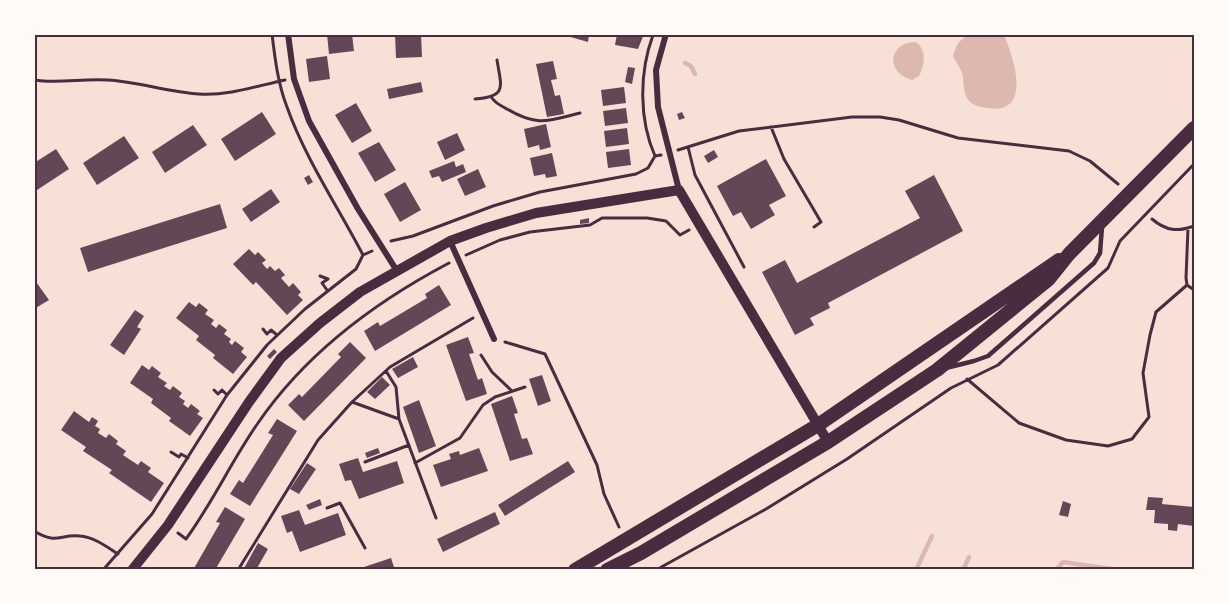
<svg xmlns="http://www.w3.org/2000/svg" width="1229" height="604" font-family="Rubik,sans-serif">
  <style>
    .water { fill: #dcb8b0 }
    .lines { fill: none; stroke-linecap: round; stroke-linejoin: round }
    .stream { stroke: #dcb8b0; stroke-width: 4.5 }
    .building { fill: #644757 }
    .path { stroke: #4a2c40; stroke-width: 3 }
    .service { stroke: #4a2c40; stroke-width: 4.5 }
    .minor { stroke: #4a2c40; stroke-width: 6 }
    .tertiary { stroke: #4a2c40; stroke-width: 10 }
    .primary { stroke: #4a2c40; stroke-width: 14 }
    .neatline { fill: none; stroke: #4a2c40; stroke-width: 2 }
  </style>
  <rect width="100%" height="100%" fill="#f7e1d7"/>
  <!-- water -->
  <path class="water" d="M 967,35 L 1004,35 C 1014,58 1033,116 987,108 C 979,107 971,105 967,98 C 962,89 965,79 961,71 C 959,64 954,61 953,55 L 958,43 Z
    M 916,42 C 927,51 925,64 919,76 L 912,80 C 885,73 888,42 916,42 Z"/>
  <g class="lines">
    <!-- stream -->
    <path class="stream" d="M 685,63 L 691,66 L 695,74
      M 916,570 L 932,536
      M 963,570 L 969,557
      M 1056,570 L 1063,562 L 1118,570"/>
  </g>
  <!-- building -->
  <path class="building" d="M 137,34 L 237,34 L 237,37 L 137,37 Z
    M 327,34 L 352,34 L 354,51 L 329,54 Z
    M 395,34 L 421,34 L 422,57 L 396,58 Z
    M 560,34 L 589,34 L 588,42 Z
    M 617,34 L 644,34 L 638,49 L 615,45 Z
    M 327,56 L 330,79 L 309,82 L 306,59 Z
    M 553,61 L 557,79 L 551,80 L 555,96 L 560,95 L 564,114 L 547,117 L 536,64 Z
    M 628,67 L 635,68 L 632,84 L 625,82 Z
    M 421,82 L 423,92 L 389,99 L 387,89 Z
    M 624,87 L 626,103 L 603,106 L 601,90 Z
    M 356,103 L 372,131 L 352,143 L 335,115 Z
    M 626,108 L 628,123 L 605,126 L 603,111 Z
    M 262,112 L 276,134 L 235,161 L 221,139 Z
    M 682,112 L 685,118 L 679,120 L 677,114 Z
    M 546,124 L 551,147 L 540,150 L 539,145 L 528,148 L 524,129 Z
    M 193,125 L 207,145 L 165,173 L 152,152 Z
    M 627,128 L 629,144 L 606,147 L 604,131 Z
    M 457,133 L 465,150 L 445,160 L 437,142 Z
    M 124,136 L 139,158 L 97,185 L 83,163 Z
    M 379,142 L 396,170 L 375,182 L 358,153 Z
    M 56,149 L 69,169 L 34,192 L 34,163 Z
    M 629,149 L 631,165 L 608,168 L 606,152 Z
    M 714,150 L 718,157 L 708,163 L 704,156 Z
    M 552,153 L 557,176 L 546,178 L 545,174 L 534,176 L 530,158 Z
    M 766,159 L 786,196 L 769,205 L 775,215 L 751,229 L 741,212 L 733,216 L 717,186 Z
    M 454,161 L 456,167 L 463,164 L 466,172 L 442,182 L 439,176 L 432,178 L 429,171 Z
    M 478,169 L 486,187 L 465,196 L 457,179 Z
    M 309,175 L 313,182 L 308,185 L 304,178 Z
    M 934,175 L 963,231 L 828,303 L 830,308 L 810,318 L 814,325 L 795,335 L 762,272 L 785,260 L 797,283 L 920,218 L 905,191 Z
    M 405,182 L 421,210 L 400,222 L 384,194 Z
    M 271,189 L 280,202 L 251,222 L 242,209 Z
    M 220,204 L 227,228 L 88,272 L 80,248 Z
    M 589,218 L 589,223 L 580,224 L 580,220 Z
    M 249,249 L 255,255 L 258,252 L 266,260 L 262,263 L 267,269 L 270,266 L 275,271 L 279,268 L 285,275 L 281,278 L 289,287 L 293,283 L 301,292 L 298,295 L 303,300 L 287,315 L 256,282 L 253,285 L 233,264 Z
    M 34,279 L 49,300 L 34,309 Z
    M 439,285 L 451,305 L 375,351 L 364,331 L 378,322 L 380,326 L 427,298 L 425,294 Z
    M 189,302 L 196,307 L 199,303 L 208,310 L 205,314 L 214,320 L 211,324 L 216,328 L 219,324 L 227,330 L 224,334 L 231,339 L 229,342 L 232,345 L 235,341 L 244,348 L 241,352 L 247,357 L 233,374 L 213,358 L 215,355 L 196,340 L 199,336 L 176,318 Z
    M 135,310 L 144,316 L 137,327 L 141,329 L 124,355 L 110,345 Z
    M 468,337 L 474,353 L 469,354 L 478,380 L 482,378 L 487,394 L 466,401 L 446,345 Z
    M 350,342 L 366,358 L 304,421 L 288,405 L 299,394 L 302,397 L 341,357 L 338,354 Z
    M 274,349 L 277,352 L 270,359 L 267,356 Z
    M 413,357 L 418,367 L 398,378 L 392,369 Z
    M 142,365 L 149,370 L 152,366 L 161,373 L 158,377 L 167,383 L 164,386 L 170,390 L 173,386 L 182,393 L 179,397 L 185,401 L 183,404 L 188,408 L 191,404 L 200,411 L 197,414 L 203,418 L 190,436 L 169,421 L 171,418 L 151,403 L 153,399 L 130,383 Z
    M 542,375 L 551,401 L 538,406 L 529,379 Z
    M 382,377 L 390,385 L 375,399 L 367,392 Z
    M 512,396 L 518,413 L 514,414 L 522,439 L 527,438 L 533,454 L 510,461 L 491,404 Z
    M 419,400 L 436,446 L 419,453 L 403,407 Z
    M 74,411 L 89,422 L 92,417 L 98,421 L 95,426 L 100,429 L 98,433 L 106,438 L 109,434 L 118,441 L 116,444 L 126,451 L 123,455 L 138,465 L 141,461 L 151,468 L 148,472 L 164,483 L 151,502 L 109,473 L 112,470 L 83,451 L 86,447 L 61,430 Z
    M 277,419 L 297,431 L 250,506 L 230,494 L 239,480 L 243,483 L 273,435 L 268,433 Z
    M 378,448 L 380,453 L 367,458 L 365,453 Z
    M 479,448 L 488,471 L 441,487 L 433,465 L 451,459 L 449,454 L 459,451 L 460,455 Z
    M 358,458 L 363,472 L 397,461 L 404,483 L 359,499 L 351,480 L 345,481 L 339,464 Z
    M 568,461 L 575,472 L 505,516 L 498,505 Z
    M 307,463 L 316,469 L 299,494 L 290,489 Z
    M 1148,497 L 1163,498 L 1162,504 L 1194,507 L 1194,526 L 1178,524 L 1177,531 L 1168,530 L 1168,524 L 1154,523 L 1155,510 L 1146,510 Z
    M 320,499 L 322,505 L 309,510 L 306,505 Z
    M 1063,501 L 1071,504 L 1068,517 L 1059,515 Z
    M 225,507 L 245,519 L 215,570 L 193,570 L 220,523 L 216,522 Z
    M 299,510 L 305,525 L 338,513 L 346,535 L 300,552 L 292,531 L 287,533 L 281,516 Z
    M 495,512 L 500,524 L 443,552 L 437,539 Z
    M 258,543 L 268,549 L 256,570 L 243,570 Z
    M 391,558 L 395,570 L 359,570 L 358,569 Z"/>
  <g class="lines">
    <!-- path -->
    <path class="path" d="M 272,34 C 275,59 278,84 287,107 C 305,158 338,207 363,255
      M 653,35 C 639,73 639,120 655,156
      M 34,80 C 59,84 83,78 108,80 C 139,82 168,92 199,94 C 227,96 257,86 285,80
      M 492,98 C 496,104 502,106 507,109 C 537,127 548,121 580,113
      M 475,99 C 508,97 501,86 497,60
      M 771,127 L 784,159 L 821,222 L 814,227
      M 688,147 L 695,175 L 744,267
      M 678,150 L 739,131 L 852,117 L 880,117 L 899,120 L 958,138 L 1069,151 L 1090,161 L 1118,184
      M 1152,219 C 1166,231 1178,232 1194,226
      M 1188,228 L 1186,278 L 1187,285 L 1194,290
      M 391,241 L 413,236 L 493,206 L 540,192 L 636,174 L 648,168 L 655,156 L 661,155
      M 466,255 L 500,240 L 530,232 L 590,225 L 602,218 L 647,218 L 666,221 L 680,235 L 689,230
      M 320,276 L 328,279 L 322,283 L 327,290
      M 263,329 L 267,334 L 271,330 L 277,335
      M 505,342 L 545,354 L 597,465 L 604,494 L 619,527
      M 481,355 L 492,372 L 512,391
      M 386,371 L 396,387 L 399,419
      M 967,379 L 1019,423 L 1066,440 L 1108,446 L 1132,439 L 1149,417 L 1143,373 L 1150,335 L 1156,312 L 1187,285
      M 214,390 L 218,394 L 222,390 L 227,395
      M 352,402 L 390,367 L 473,318
      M 171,452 L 179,457 L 181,454 L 188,458
      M 365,462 L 409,445
      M 415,463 L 460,438 L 483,405 L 495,397 L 525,387
      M 327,508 L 340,503 L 365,548
      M 34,531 C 57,545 59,534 80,536 C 94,537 107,547 118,554
      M 178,533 L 186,539 C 213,502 232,460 258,423 C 306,353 375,302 449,263
      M 103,570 L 152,514 L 227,395 L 267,345 L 305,309 L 356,269 L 363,255 L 372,251
      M 238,570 L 318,440 L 352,402 L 399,419 L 436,518
      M 656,570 L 766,509 L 847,459 L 951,388 L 998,365 L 1108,268 L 1120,241 L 1194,164"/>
    <!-- service -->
    <path class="service" d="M 946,368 L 974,361 L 988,356 L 1094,263 L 1100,253 L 1102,227"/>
    <!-- minor -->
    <path class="minor" d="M 288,34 L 294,79 L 309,121 L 358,209 L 397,271
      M 666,34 L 656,70 L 658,107 L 679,190
      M 450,241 L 494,339"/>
    <!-- tertiary -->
    <path class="tertiary" d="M 132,570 L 168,525 L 249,402 L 281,358 L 320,323 L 360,292 L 450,241 L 486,228 L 536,213 L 679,190 L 828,442"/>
    <!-- primary -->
    <path class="primary" d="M 575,570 L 818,425 L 1059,260
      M 607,570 L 641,553 L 828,442 L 937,370 L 1049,279 L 1069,254 L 1194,128"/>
  </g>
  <!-- border -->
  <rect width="1229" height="604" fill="none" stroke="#fffaf5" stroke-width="72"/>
  <rect x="36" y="36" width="1157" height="532" class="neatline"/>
</svg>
